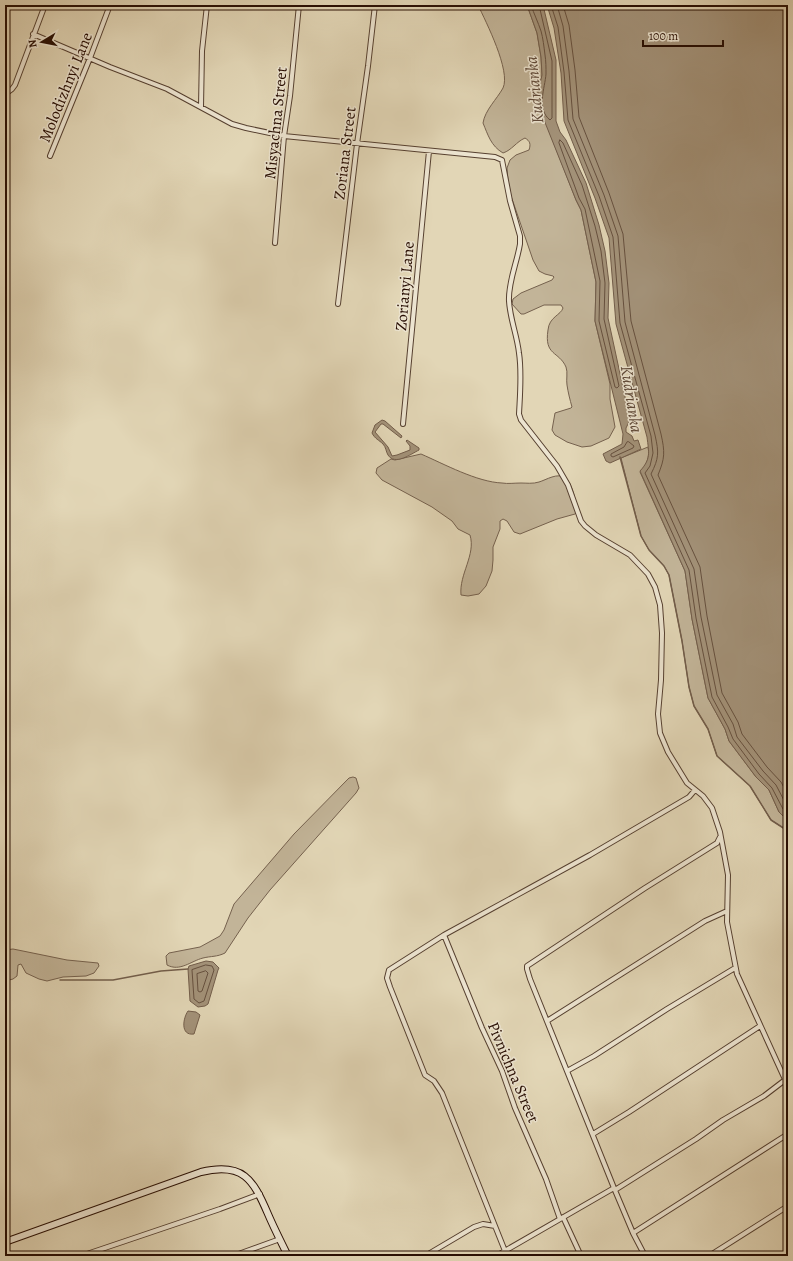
<svg xmlns="http://www.w3.org/2000/svg" width="793" height="1261" font-family="Alegreya,serif">
  <style>
    .green { fill: #c2b498; stroke: #75614e }
    .water { fill: #a39279; stroke: #725d4a }
    .lines { fill: none; stroke-linecap: round; stroke-linejoin: round }
    .shore { stroke: #66503e; stroke-width: 1 }
    .stream { stroke: #725d4a; stroke-width: 1.5 }
    .street-casing { stroke: #564030; stroke-width: 6 }
    .secondary-casing { stroke: #280e03; stroke-width: 8 }
    .street { stroke: #ece4d0; stroke-width: 4 }
    .secondary { stroke: #ece4d0; stroke-width: 6 }
    .labels { text-anchor: middle; stroke-width: 3; stroke-linejoin: round; paint-order: stroke }
    .street-label { font-size: 16px; fill: #280e03; stroke: #ece4d0 }
    .water-label { font-size: 17px; font-style: italic; fill: #5f4938; stroke: #ece4d0 }
  </style>
  <rect width="100%" height="100%" fill="#e2d6b6"/>
  <filter id="stains"><feTurbulence type="fractalNoise" baseFrequency=".005" numOctaves="4"/><feColorMatrix values="0 0 0 0 .2 0 0 0 0 .09 0 0 0 0 .02 0 0 0 .5 -.17"/></filter>
  <radialGradient id="worn" r=".72"><stop offset=".6" stop-color="#630" stop-opacity="0"/><stop offset="1" stop-color="#630" stop-opacity=".3"/></radialGradient>
  <!-- green -->
  <path class="green" d="M 478,5 L 527,5 L 537,33 L 541,57 L 542,75 L 538,92 L 549,131 L 576,200 L 581,210 L 596,282 L 595,321 L 610,384 L 610,399 L 615,427 L 609,438 L 591,446 L 582,447 L 567,442 L 555,435 L 552,430 L 555,413 L 571,408 L 572,407 C 570,400 568,392 567,385 C 566,380 568,372 566,367 C 559,351 544,356 548,330 C 549,317 561,315 563,308 L 561,305 L 544,305 L 524,314 L 521,314 L 512,304 L 513,299 L 521,293 L 552,280 L 554,277 L 553,276 L 545,274 L 539,271 L 533,260 L 511,196 L 508,180 L 507,168 L 510,160 L 516,155 L 529,150 C 531,144 530,141 525,138 C 516,142 512,150 503,153 C 491,146 488,135 483,123 C 485,110 497,99 503,88 C 511,71 486,22 478,5 Z
    M 648,447 C 650,457 647,464 640,472 L 685,571 L 692,619 L 708,698 L 725,729 L 729,741 L 756,777 L 769,790 L 779,812 L 788,821 L 788,831 L 771,820 L 750,786 L 717,756 L 708,729 L 694,706 L 689,687 L 682,641 L 669,575 L 664,566 L 649,550 L 641,536 L 621,458 Z
    M 421,454 C 444,464 477,482 502,483 C 508,484 514,483 521,483 C 526,483 533,484 539,482 C 546,480 558,472 565,478 C 573,483 576,503 577,512 L 575,514 L 557,519 L 520,534 L 514,532 L 507,521 L 503,519 L 500,521 L 500,529 L 493,547 L 493,560 L 492,571 L 486,586 L 479,594 L 468,596 L 461,595 C 459,574 476,555 470,535 L 458,529 L 452,521 L 432,507 L 382,480 L 376,473 L 377,468 L 391,459 L 395,460 Z
    M 353,777 L 356,778 L 359,788 L 356,793 L 270,890 L 248,918 L 225,953 C 217,957 211,956 203,958 C 191,961 180,972 167,965 L 166,956 L 169,953 L 200,947 L 220,936 L 224,930 L 234,904 L 294,834 L 349,778 Z
    M 13,949 L 67,960 L 98,963 L 99,966 L 94,973 L 86,976 L 63,977 L 47,981 L 39,979 L 26,973 L 21,964 L 18,965 L 17,976 L 13,979 L 5,981 L 5,950 Z"/>
  <!-- water -->
  <path class="water" d="M 527,5 L 543,5 L 556,60 L 556,121 L 560,132 L 566,140 L 586,183 L 599,225 L 605,251 L 609,283 L 608,318 L 630,420 L 626,428 L 626,432 L 632,436 L 634,441 L 638,440 L 641,449 L 610,463 L 606,461 L 603,454 L 622,444 L 623,434 L 595,321 L 596,282 L 581,210 L 576,200 L 538,105 L 538,92 L 542,75 L 541,57 L 537,33 Z
    M 547,5 L 788,5 L 788,821 L 779,812 L 769,790 L 756,777 L 729,741 L 725,729 L 708,698 L 692,619 L 685,571 L 640,471 C 651,459 649,453 647,437 L 616,324 L 609,238 L 595,198 L 564,121 L 561,73 L 554,28 Z
    M 382,420 L 385,421 L 402,436 L 401,438 L 383,424 L 381,424 L 375,432 L 388,447 L 392,456 L 397,455 L 410,450 L 410,446 L 406,441 L 407,440 L 419,448 L 419,450 C 411,454 395,466 388,455 C 386,452 386,447 383,444 C 379,440 375,439 372,433 L 375,425 Z
    M 206,961 L 213,962 L 219,968 L 218,970 L 208,1004 L 205,1006 L 198,1007 L 190,1001 L 188,969 L 189,966 Z
    M 188,1011 L 196,1012 L 200,1015 L 194,1034 C 180,1036 183,1018 188,1011 Z"/>
  <g class="lines">
    <!-- shore -->
    <path class="shore" d="M 531,5 C 534,14 538,22 541,31 C 543,38 544,47 545,55 C 546,61 546,68 546,74 C 545,88 536,109 550,120 L 552,118 L 552,61 L 539,5
      M 551,5 L 558,27 L 564,72 L 568,120 L 599,196 L 613,237 L 620,323 L 651,436 L 653,453 L 650,466 L 645,473 L 689,570 L 696,618 L 712,697 L 728,727 L 733,739 L 759,774 L 772,788 L 783,809 L 788,815
      M 557,5 L 563,26 L 569,71 L 573,119 L 604,195 L 618,236 L 625,322 L 655,435 C 659,453 659,458 651,474 L 694,569 L 701,617 L 717,695 L 733,724 L 737,737 L 763,771 L 776,785 L 788,808
      M 563,5 L 569,25 L 575,70 L 579,117 L 609,193 L 623,234 L 631,321 L 661,434 C 665,452 665,458 658,475 L 700,567 L 707,616 L 722,693 L 738,722 L 742,734 L 767,767 L 781,782 L 788,795
      M 560,140 L 563,143 L 582,185 L 595,226 L 601,251 L 605,283 L 604,319 L 619,386 L 617,388 L 615,387 L 599,321 L 600,281 L 585,209 L 579,198 L 559,143 Z
      M 629,442 L 634,446 L 633,448 L 613,457 L 611,456 L 611,454 L 624,447 L 627,442 Z
      M 206,965 L 212,966 L 214,970 L 204,1001 L 199,1003 L 194,999 L 192,970 Z
      M 206,971 L 208,973 L 202,991 L 200,992 L 198,991 L 197,974 Z"/>
    <!-- stream -->
    <path class="stream" d="M 620,457 L 641,536 L 649,550 L 664,566 L 669,575 L 682,641 L 689,687 L 694,706 L 708,729 L 717,756 L 750,786 L 771,820 L 788,831
      M 788,886 L 785,887 L 788,901
      M 60,980 L 113,980 L 161,971 L 188,969"/>
    <!-- street casing -->
    <g class="street-casing">
      <path id="street" d="M 33,34 L 110,67 L 167,89 L 232,124 L 246,128 L 284,136 L 495,157 L 502,160 L 510,201 L 520,236 L 520,244 C 517,263 508,282 509,301 C 510,319 517,335 519,353 C 522,373 520,394 519,414 L 521,420 L 557,466 L 568,485 L 581,521 L 585,526 L 596,535 L 630,555 L 648,574 L 655,587 L 660,605 L 662,633 L 661,680 L 658,714 L 660,733 L 668,752 L 687,783 L 703,796 L 712,808 L 720,832 L 728,875 L 727,922 L 737,974 L 788,1086
        M 5,94 L 12,89 L 15,85 L 45,5
        M 201,107 L 202,51 L 207,5
        M 50,156 L 90,58 L 110,5
        M 275,243 L 284,136 L 290,96 L 299,5
        M 338,304 L 357,144 L 368,66 L 375,5
        M 403,424 L 429,151
        M 444,935 L 482,1028 L 502,1071 L 515,1108 L 546,1179 L 560,1219
        M 547,1021 L 705,921 L 727,911
        M 567,1071 L 594,1056 L 667,1009 L 735,968
        M 593,1134 L 629,1112 L 760,1026
        M 615,1190 L 696,1139 L 723,1120 L 764,1096 L 785,1080
        M 563,1217 L 581,1256
        M 633,1233 L 788,1134
        M 505,1251 L 442,1093 L 434,1081 L 425,1075 L 390,987 L 387,978 L 389,970 L 444,935 L 590,855 L 689,797 L 695,790
        M 81,1256 L 220,1209 L 260,1194
        M 233,1256 L 280,1239
        M 425,1256 L 474,1227 L 483,1224 L 495,1226
        M 496,1256 L 614,1188
        M 645,1256 L 633,1233 L 614,1188 L 530,979 L 527,969 L 527,966 L 645,888 L 717,843 L 720,837
        M 709,1256 L 788,1206"/>
    </g>
    <!-- secondary casing -->
    <g class="secondary-casing">
      <path id="secondary" d="M 5,1242 L 201,1172 C 243,1162 253,1179 268,1214 C 274,1228 281,1242 288,1256"/>
    </g>
    <!-- street -->
    <use href="#street" class="street"/>
    <!-- secondary -->
    <use href="#secondary" class="secondary"/>
  </g>
  <g class="labels">
    <!-- street labels -->
    <g class="street-label">
      <text transform="translate(65 87) rotate(-68)" y="6">Molodizhnyi Lane</text>
      <text transform="translate(275 123) rotate(-84)" y="6">Misyachna Street</text>
      <text transform="translate(344 153) rotate(-83)" y="6">Zoriana Street</text>
      <text transform="translate(404 286) rotate(-85)" y="6">Zorianyi Lane</text>
      <text transform="translate(514 1072) rotate(67)" y="6">Pivnichna Street</text>
    </g>
    <!-- water labels -->
    <g class="water-label">
      <text transform="translate(534 90) rotate(-96)" y="6">Kudrianka</text>
      <text transform="translate(632 399) rotate(81)" y="6">Kudrianka</text>
    </g>
  </g>
  <!-- margin -->
  <rect width="793" height="1261" fill="none" stroke="#e2d6b6" stroke-width="20"/>
  <rect x="6" y="6" width="781" height="1249" fill="none" stroke="#280e03" stroke-width="2"/>
  <rect x="10" y="10" width="773" height="1241" fill="none" stroke="#280e03"/>
  <!-- north arrow -->
  <g transform="translate(42 42) rotate(260)" stroke="#ece4d0" stroke-width="3" paint-order="stroke">
  <path d="M0-3L7 15L0 10L-7 15Z" fill="#280e03"/>
  <text y="-6" font-size="11" font-weight="bold" text-anchor="middle" fill="#280e03">N</text>
  </g>
  <!-- scale -->
  <path d="M643 40v6h80v-6" fill="none" stroke="#280e03" stroke-width="2"/>
  <text x="649" y="40" font-size="12" fill="#280e03" stroke="#ece4d0" stroke-width="3" paint-order="stroke">100 m</text>
  <rect width="100%" height="100%" filter="url(#stains)"/>
  <rect width="100%" height="100%" fill="url(#worn)"/>
</svg>
